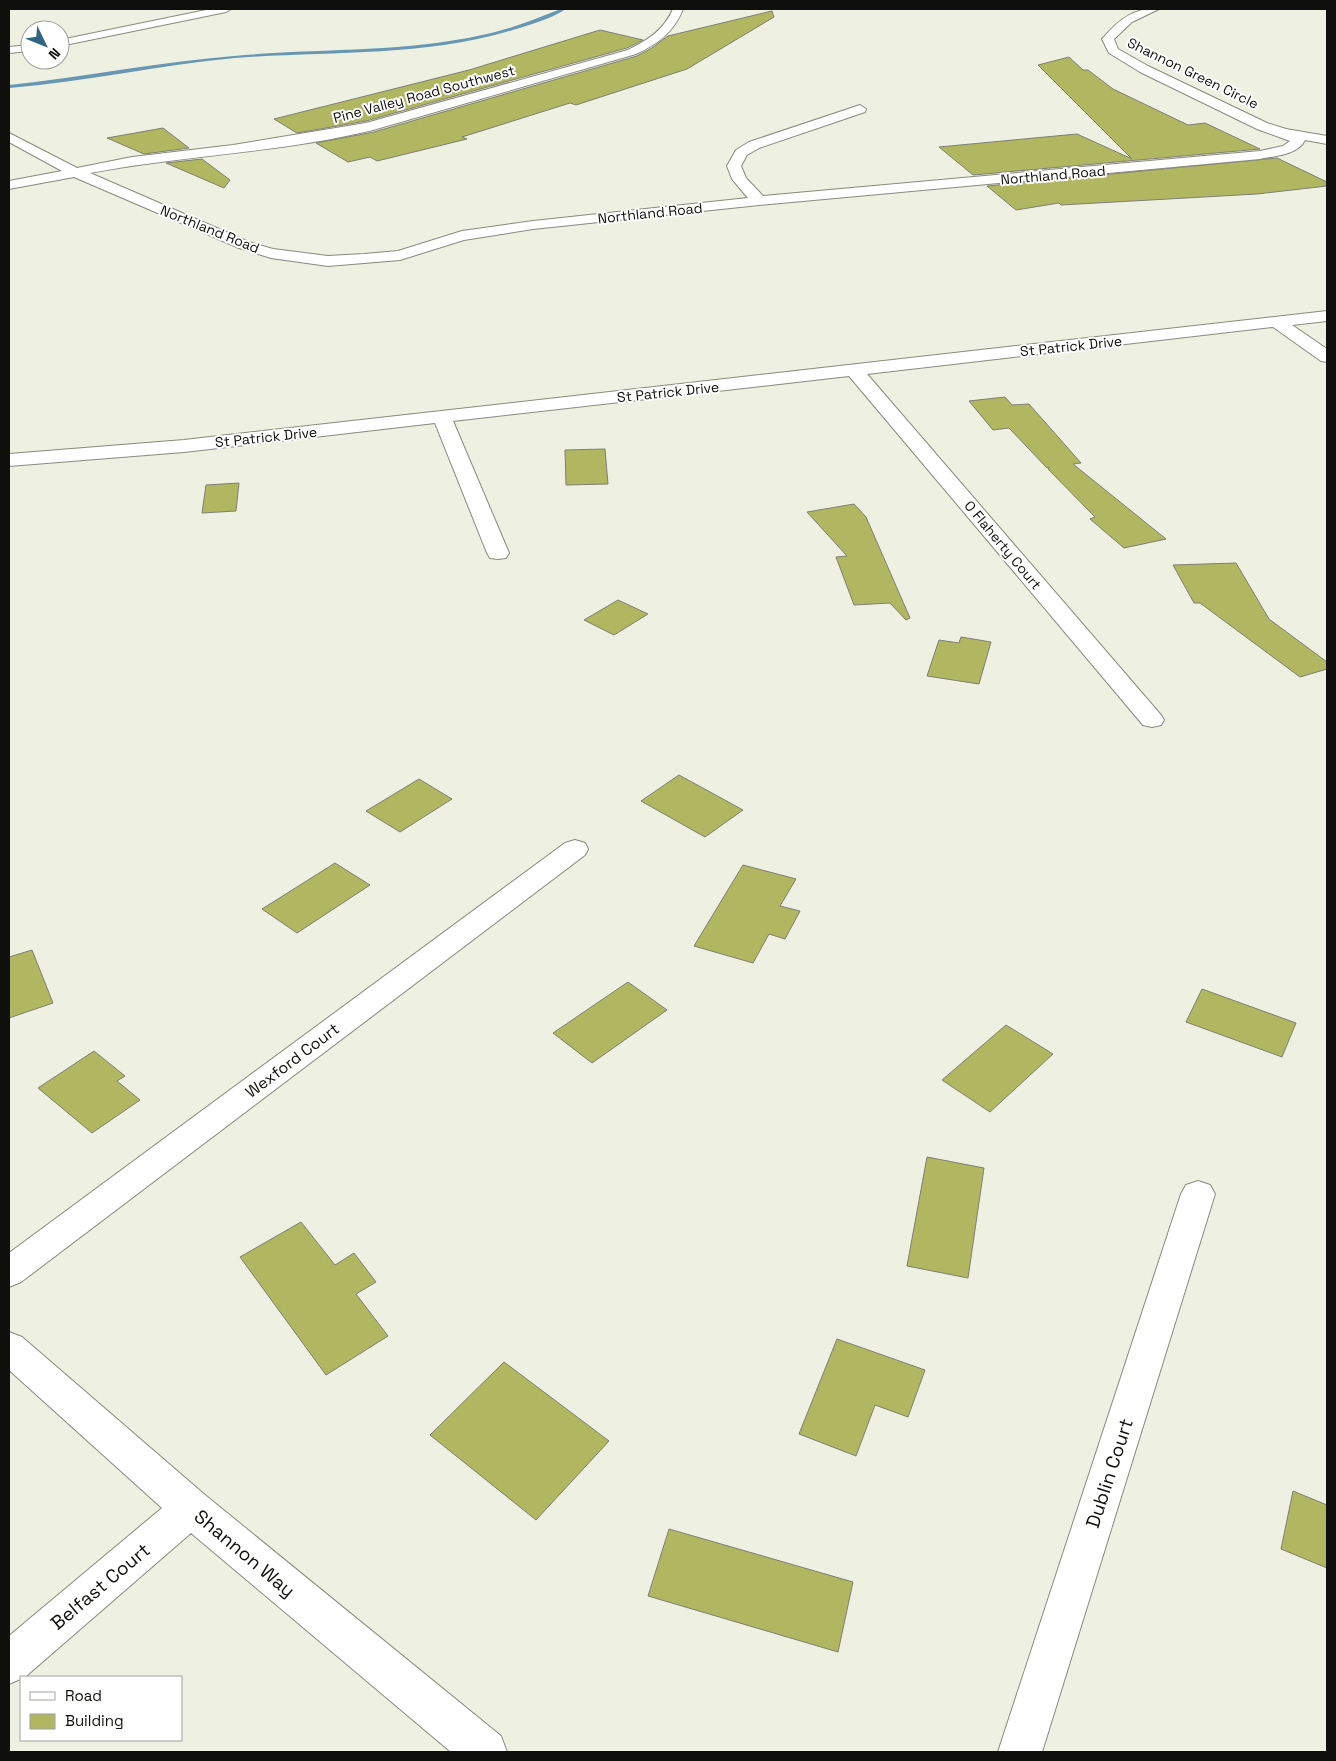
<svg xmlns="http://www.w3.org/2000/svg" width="1336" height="1761" font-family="'Space Grotesk',sans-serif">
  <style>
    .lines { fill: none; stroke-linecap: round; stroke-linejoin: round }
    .stream { fill: #6797b2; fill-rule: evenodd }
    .building { fill: #b1b761; stroke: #7e7f73 }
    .street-casing { stroke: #888a7d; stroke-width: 2 }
    .street { fill: #fff; fill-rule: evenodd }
    .labels { text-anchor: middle; stroke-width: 4; stroke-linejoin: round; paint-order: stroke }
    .far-street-label { font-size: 14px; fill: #0f100b; stroke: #fff }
    .street-label { font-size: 16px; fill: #0f100b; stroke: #fff }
    .near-street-label { font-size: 19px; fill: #0f100b; stroke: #fff }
  </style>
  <rect width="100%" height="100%" fill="#eef0e1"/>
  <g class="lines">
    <!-- stream -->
    <path class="stream" d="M 561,9 L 566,9 C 549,20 526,26 506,32 C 418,57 325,51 235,58 C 159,65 84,82 9,88 L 9,85 C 84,77 158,62 234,56 C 317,48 401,53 482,35 C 509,30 535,19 561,9 Z"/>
  </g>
  <!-- building -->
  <path class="building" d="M 772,11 L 774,17 L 687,69 L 576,105 L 570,103 L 462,137 L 467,139 L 377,161 L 370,157 L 348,162 L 316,143 L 374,132 L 637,56 L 652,48 L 668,36 Z
    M 600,30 L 643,40 L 627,48 L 366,121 L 297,133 L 274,119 L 469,70 Z
    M 1069,57 L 1083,70 L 1088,70 L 1113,89 L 1188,125 L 1205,123 L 1260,149 L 973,175 L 939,147 L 1077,134 L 1132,159 L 1038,65 Z
    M 163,128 L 189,148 L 144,154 L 107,138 Z
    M 1277,158 L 1327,182 L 1327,186 L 1257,194 L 1061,205 L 1059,203 L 1016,210 L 987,186 Z
    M 202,159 L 230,180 L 224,188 L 166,163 Z
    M 1005,397 L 1012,405 L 1029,404 L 1081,463 L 1073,464 L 1166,539 L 1124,548 L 1090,519 L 1095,517 L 1048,469 L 1049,467 L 1047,468 L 1009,428 L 993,430 L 969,401 Z
    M 605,449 L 608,484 L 566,485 L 565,450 Z
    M 239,483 L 236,511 L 202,513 L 206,485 Z
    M 854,504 L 866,517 L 910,618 L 906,620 L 890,603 L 854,605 L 836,557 L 847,556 L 807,512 Z
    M 1236,563 L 1269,619 L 1327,662 L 1327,669 L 1300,677 L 1200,603 L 1194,603 L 1173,565 Z
    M 618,600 L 648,614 L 614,635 L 584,620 Z
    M 961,637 L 991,642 L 979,684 L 927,676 L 939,640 L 959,643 Z
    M 679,775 L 743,810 L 705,837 L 641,801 Z
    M 419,779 L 452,799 L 400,832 L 366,811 Z
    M 335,863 L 370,885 L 297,933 L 262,909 Z
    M 743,865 L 796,879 L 780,906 L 800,911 L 785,939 L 769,934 L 753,963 L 694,946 Z
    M 32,950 L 53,1003 L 9,1018 L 9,957 Z
    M 628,982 L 667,1010 L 592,1063 L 553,1033 Z
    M 1202,989 L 1296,1023 L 1282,1057 L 1186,1022 Z
    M 1006,1025 L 1053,1054 L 990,1112 L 942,1080 Z
    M 94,1051 L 125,1076 L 117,1081 L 140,1100 L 92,1133 L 38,1088 Z
    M 927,1157 L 984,1168 L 968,1278 L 907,1266 Z
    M 301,1222 L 335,1265 L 354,1253 L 376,1282 L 356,1294 L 388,1336 L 326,1375 L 240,1257 Z
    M 837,1339 L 925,1370 L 908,1417 L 875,1405 L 856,1456 L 799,1434 Z
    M 504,1362 L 609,1441 L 536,1520 L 430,1435 Z
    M 1293,1491 L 1327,1505 L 1327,1568 L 1281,1549 Z
    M 669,1529 L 853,1582 L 838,1652 L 648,1596 Z"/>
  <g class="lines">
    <!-- street casing -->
    <g class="street-casing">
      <path id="street" d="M 211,9 L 231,9 L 226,12 L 60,46 L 60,40 Z
        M 673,9 L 683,9 C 674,32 658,44 636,54 L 373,130 C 280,153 183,155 90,173 L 249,242 L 273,249 L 328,256 L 364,254 L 398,251 L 462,231 L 533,221 L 748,198 L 732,179 L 727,166 L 736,150 L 749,142 L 860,105 L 866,109 L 865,112 L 759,148 L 747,155 L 741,166 L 746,178 L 763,196 L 1260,151 L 1283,146 L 1290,141 L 1257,129 L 1140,72 L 1109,53 L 1102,39 L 1104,37 C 1119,19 1136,7 1159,9 L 1132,22 L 1114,39 L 1118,49 L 1148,66 L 1267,123 L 1286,129 L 1327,136 L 1327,144 L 1305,140 C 1298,155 1274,156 1260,159 L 759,205 L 533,229 L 464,240 L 400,260 L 328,266 L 271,258 L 239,248 L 74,177 L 9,189 L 9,181 L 62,171 L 9,142 L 9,133 L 77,168 L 132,157 L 233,145 L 366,123 L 628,50 C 648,40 664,30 673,9 Z
        M 30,45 L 30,51 L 9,53 L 9,47 Z
        M 1327,311 L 1327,321 L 1292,325 L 1327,349 L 1327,362 L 1321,361 L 1273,327 L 867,374 L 1161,715 L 1164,720 L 1161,725 L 1152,727 L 1143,725 L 849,376 L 453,421 L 509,553 L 506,558 L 498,559 L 490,558 L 487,553 L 435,423 L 184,452 L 9,466 L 9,454 L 184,440 Z
        M 575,840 L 585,843 L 588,849 L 585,855 L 21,1282 L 9,1287 L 9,1253 L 565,843 Z
        M 1198,1181 L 1210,1185 L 1215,1194 L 1042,1752 L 998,1752 L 1181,1194 L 1186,1185 Z
        M 9,1332 L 22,1337 L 205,1495 L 501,1736 L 507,1752 L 451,1752 L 191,1533 L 25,1677 L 9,1684 L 9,1636 L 162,1508 L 9,1370 Z"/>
    </g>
    <!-- street -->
    <use href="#street" class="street"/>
  </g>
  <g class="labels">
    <!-- far-street labels -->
    <g class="far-street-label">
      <text transform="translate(1193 73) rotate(26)" y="5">Shannon Green Circle</text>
      <text transform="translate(424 94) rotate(-15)" y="5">Pine Valley Road Southwest</text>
      <text transform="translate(1053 175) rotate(-5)" y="5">Northland Road</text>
      <text transform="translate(650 213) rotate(-6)" y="5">Northland Road</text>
      <text transform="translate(210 229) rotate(22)" y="5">Northland Road</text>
      <text transform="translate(1071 346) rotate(-6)" y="5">St Patrick Drive</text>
      <text transform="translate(668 392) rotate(-6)" y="5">St Patrick Drive</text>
      <text transform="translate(266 437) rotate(-6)" y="5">St Patrick Drive</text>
      <text transform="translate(1003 545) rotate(50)" y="5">O Flaherty Court</text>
    </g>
    <!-- street labels -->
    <g class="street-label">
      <text transform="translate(292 1060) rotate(-37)" y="6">Wexford Court</text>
    </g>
    <!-- near-street labels -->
    <g class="near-street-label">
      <text transform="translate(1109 1473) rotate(-72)" y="7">Dublin Court</text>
      <text transform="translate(245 1553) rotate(40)" y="7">Shannon Way</text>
      <text transform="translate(100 1586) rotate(-40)" y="7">Belfast Court</text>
    </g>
  </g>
  <!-- border -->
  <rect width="1336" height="1761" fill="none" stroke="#0f100b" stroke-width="20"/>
  <!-- legend -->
  <rect x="20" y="1676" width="162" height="65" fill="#ffffff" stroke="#9f9f9d"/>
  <rect x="30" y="1692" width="25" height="8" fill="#ffffff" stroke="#9f9f9d"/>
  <text x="65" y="1701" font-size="15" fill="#0f100b">Road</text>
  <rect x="30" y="1714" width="25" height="15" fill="#b1b761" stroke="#9f9f9d"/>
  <text x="65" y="1726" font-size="15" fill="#0f100b">Building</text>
  <!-- north arrow -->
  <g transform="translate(45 45) rotate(133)"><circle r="24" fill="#ffffff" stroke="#9f9f9d"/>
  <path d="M0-4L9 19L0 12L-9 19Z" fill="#306481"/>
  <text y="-8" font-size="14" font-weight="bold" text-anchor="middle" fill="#0f100b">N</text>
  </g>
</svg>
